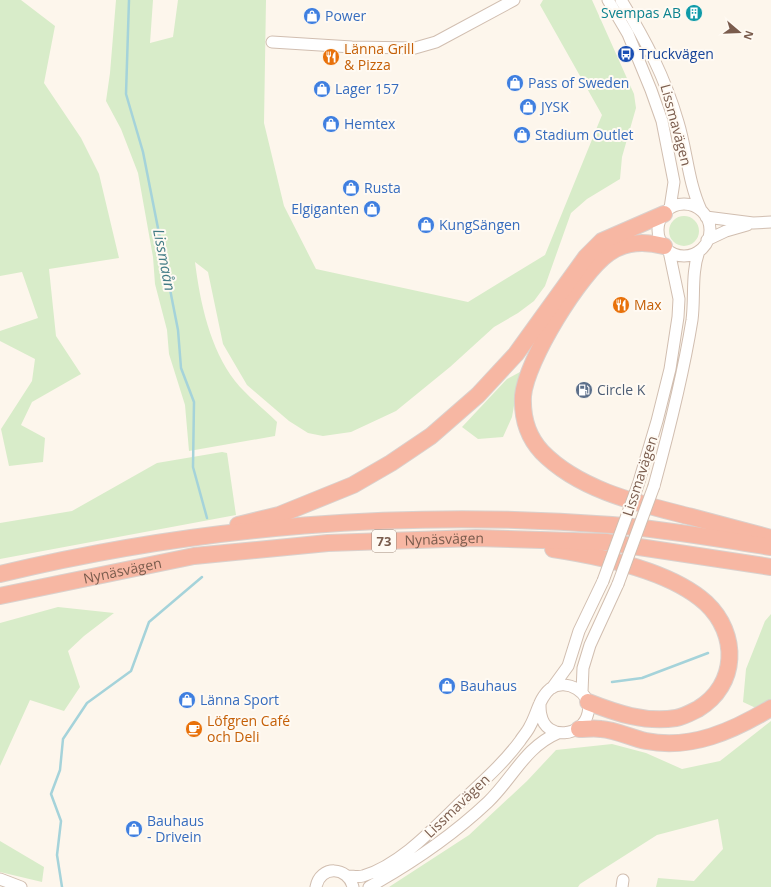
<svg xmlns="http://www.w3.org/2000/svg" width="771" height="887" font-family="'Open Sans',sans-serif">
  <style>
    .green { fill: #d8ecc9 }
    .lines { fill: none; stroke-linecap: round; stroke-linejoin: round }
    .stream { stroke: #a5d3da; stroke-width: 2.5 }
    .minor-casing { stroke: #d1beb0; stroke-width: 13 }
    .highway-casing { stroke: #dad1cd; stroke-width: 18 }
    .minor { stroke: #fff; stroke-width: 11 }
    .highway { stroke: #f7b7a3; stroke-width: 16 }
    .minor-bridge-casing { stroke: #d1beb0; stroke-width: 13; stroke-linecap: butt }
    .minor-bridge { stroke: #fff; stroke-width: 11 }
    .labels { text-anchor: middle; stroke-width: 4; stroke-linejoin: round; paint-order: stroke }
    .shield { fill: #fffaf3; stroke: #a28b7f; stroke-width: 1 }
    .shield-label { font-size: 13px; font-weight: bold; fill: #7a5c4d }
    .culture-label { font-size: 14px; fill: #0d838f; stroke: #fffaf3; text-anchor: end }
    .shop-label { font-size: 14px; fill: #366cbe; stroke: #fffaf3; text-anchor: start }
    .food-label { font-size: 14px; fill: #c56008; stroke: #fffaf3; text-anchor: start }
    .transit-label { font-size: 14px; fill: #164399; stroke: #fffaf3; text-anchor: start }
    .street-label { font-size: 14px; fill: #7a5c4d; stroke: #fffaf3 }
    .service-label { font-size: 14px; fill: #4e5e75; stroke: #fffaf3; text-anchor: start }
    .water-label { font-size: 15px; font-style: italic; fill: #437c86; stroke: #fffaf3 }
  </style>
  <rect width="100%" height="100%" fill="#fdf6ec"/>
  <!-- green -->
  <path class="green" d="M 0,0 L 21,0 L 55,26 L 44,83 L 81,138 L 99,174 L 119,258 L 49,269 L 56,336 L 81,374 L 32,402 L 21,425 L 45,438 L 43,462 L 9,466 L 1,429 L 32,381 L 35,359 L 0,341 L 0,331 L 38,318 L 22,272 L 0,276 Z
    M 116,0 L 153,0 L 150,43 L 173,37 L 178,0 L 266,0 L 264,123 L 284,206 L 316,269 L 468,302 L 545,255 L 602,115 L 540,5 L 543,0 L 592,0 L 634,94 L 636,108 L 622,157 L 620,179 L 587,199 L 571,213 L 545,286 L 534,301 L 518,313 L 494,327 L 450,367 L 396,411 L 351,432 L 323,436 L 308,433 L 289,421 L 247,385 L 223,344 L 208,272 L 195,262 C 200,302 210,349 235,381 C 247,396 264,409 277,422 L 275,436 L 189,451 L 185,405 L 169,354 L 167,330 L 155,284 L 153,257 L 138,173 L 121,129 L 106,101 L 110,73 Z
    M669 231a15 15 0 1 1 30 0a15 15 0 1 1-30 0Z
    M 520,372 L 512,417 L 503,437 L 478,439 L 462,427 L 507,379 Z
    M 222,452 L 227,453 L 236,515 L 0,559 L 0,523 L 72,511 L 157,463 Z
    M 58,607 L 114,613 L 84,636 L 68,651 L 80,687 L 64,711 L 30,700 L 0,766 L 0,623 Z
    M 771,614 L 771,701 L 758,709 L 743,702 L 746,669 L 765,621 Z
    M 771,721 L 771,887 L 656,887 L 658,878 L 694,881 L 723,849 L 718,819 L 657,835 L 580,884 L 578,887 L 389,887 L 469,835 L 527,781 L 556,750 L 612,744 L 646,753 L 682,769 L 720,761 Z
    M 0,841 L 44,867 L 42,882 L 0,872 Z"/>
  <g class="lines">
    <!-- stream -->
    <path class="stream" d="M 129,0 L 126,94 L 143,152 L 178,330 L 181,368 L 194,402 L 193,467 L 207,518
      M 612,682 L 642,678 L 708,653
      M 62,887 L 57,855 L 61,821 L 51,794 L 60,770 L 63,739 L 87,703 L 131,671 L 149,622 L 202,577"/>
    <!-- minor casing -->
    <g class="minor-casing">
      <path id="minor" d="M 608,0 L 628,34 L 651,90 L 662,121 L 674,182 L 670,208
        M 621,0 C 645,39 665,77 678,122 C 687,151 688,182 701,210
        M 272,42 L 352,47 L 415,48 L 436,42 L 514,0
        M658 230a26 26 0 1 1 52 0a26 26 0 1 1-52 0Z
        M 706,217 L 753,223 L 771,222
        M 707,240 L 726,231 L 747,225
        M 638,485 L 657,421 L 670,369 L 678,317 L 679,299 L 669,251
        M 654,486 C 669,431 683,376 692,320 C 695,297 691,273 699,251
        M 552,688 L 568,666 L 579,631 L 603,581
        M 582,692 L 583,668 L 590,645 L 618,584
        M 348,876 C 353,876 358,877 363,876 C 400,865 434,828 461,802 C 482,782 503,764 520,741 C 523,736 528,731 530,726 C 537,714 539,698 550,689 C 566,677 593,693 588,713 C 583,737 546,741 541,715 C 540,712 540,707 540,703
        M 0,879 L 21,887
        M 316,887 C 320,865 348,866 353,887
        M 369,887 C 412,863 452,836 488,802 C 513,778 525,747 558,733
        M 622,887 L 623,880"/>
    </g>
    <!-- highway casing -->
    <g class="highway-casing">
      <g id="highway">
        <path d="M 664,246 C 645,241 626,241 609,253 C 580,273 526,361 523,396 C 522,417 527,436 542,452 C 580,491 641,504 692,517 C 718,524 745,531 771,538"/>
        <path d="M 238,525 L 279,515 L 353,485 L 391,463 L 431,436 L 478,395 L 516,354 L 586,257 L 602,241 L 664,214"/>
        <path d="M 553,549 C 599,556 671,571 706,603 C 739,634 738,685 698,709 C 692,712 683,717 676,718 C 645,723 616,713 588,702"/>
        <path d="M 0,574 C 199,526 408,509 612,525 C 665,529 719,539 771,547"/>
        <path id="s1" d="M 0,596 L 194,556 L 328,543 L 476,538 L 606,542 L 771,567"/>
        <path d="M 579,729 C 587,729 594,728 601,729 C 616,730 631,738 646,741 C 691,750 733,731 771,708"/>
      </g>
    </g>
    <!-- minor -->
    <use href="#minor" class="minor"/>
    <!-- highway -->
    <use href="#highway" class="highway"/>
    <!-- minor-bridge casing -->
    <g class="minor-bridge-casing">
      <path id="minor-bridge" d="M 603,581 L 638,485
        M 618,584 L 654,486"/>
    </g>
    <!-- minor-bridge -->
    <use href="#minor-bridge" class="minor-bridge"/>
  </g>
  <!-- icons -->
  <defs>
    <g id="building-disc" transform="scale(0.9)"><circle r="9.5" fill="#0f9aa8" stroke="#fffaf3"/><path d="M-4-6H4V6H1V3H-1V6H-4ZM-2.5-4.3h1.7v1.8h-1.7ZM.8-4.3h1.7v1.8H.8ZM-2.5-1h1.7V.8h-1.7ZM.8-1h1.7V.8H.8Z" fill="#fff"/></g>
    <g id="shop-disc" transform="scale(0.9)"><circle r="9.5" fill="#3f7fe0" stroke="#fffaf3"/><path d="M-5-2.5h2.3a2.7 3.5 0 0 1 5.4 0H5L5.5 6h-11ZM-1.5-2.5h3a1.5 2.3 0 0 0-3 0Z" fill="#fff"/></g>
    <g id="bus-disc" transform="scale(0.9)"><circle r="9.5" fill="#1a4fb4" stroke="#fffaf3"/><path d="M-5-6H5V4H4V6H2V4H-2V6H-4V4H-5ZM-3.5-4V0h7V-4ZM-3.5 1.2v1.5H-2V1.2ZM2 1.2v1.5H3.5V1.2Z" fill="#fff"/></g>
    <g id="restaurant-disc" transform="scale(0.9)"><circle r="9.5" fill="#e8710a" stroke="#fffaf3"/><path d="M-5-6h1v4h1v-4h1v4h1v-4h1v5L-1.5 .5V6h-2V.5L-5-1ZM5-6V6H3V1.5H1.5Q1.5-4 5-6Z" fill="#fff"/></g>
    <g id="fuel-disc" transform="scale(0.9)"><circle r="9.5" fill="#5c6f8a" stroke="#fffaf3"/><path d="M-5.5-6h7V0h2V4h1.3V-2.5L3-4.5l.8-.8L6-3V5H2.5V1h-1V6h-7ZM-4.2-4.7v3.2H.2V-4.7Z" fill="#fff"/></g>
    <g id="cafe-disc" transform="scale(0.9)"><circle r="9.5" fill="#e8710a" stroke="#fffaf3"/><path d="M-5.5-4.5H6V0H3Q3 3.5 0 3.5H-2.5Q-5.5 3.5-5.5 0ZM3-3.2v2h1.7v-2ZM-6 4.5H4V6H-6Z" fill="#fff"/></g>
  </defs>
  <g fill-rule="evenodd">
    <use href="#building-disc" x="694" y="13"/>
    <use href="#shop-disc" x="312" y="16"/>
    <use href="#bus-disc" x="626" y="54"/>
    <use href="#restaurant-disc" x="331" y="57"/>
    <use href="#shop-disc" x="515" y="83"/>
    <use href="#shop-disc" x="322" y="89"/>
    <use href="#shop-disc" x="528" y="107"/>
    <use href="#shop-disc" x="331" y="124"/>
    <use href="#shop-disc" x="522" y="135"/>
    <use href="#shop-disc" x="351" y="188"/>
    <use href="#shop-disc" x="372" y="209"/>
    <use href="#shop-disc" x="426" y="225"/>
    <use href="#restaurant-disc" x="621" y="305"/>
    <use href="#fuel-disc" x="584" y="390"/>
    <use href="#shop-disc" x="447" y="686"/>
    <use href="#shop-disc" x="187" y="700"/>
    <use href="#cafe-disc" x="194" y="729"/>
    <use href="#shop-disc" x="134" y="829"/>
  </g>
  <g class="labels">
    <!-- shield labels -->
    <rect class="shield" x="372" y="530" width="24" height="22" rx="3"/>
    <g class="shield-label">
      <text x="384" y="546">73</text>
    </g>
    <!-- culture labels -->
    <g class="culture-label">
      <text x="681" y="18">Svempas AB</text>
    </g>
    <!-- shop labels -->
    <g class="shop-label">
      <text x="325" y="21">Power</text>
      <text x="528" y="88">Pass of Sweden</text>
      <text x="335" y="94">Lager 157</text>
      <text x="541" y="112">JYSK</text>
      <text x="344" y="129">Hemtex</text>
      <text x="535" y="140">Stadium Outlet</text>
      <text x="364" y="193">Rusta</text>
      <text x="359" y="214" text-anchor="end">Elgiganten</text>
      <text x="439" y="230">KungSängen</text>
      <text x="460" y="691">Bauhaus</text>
      <text x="200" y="705">Länna Sport</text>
      <text x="147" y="826">Bauhaus<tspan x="147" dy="16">- Drivein</tspan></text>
    </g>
    <!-- food labels -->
    <g class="food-label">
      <text x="344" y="54">Länna Grill<tspan x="344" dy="16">&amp; Pizza</tspan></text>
      <text x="634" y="310">Max</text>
      <text x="207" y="726">Löfgren Café<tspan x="207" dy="16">och Deli</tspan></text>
    </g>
    <!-- transit labels -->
    <g class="transit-label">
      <text x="639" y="59">Truckvägen</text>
    </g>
    <!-- street labels -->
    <g class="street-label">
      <text transform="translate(676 125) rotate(75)" y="5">Lissmavägen</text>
      <text transform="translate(640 476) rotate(-72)" y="5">Lissmavägen</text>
      <text dy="5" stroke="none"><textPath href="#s1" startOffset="449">Nynäsvägen</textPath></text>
      <text dy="5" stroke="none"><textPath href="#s1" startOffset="125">Nynäsvägen</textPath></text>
      <text transform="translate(457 806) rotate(-44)" y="5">Lissmavägen</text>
    </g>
    <!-- service labels -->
    <g class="service-label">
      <text x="597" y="395">Circle K</text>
    </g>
    <!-- water labels -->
    <g class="water-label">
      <text transform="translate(164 260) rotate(79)" y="5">Lissmaån</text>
    </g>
  </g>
  <!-- north arrow -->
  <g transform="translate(739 32) rotate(109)" stroke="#fffaf3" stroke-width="3" paint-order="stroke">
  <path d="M0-3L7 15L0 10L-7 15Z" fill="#7a5c4d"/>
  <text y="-6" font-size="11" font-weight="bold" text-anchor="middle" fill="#7a5c4d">N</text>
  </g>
</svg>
